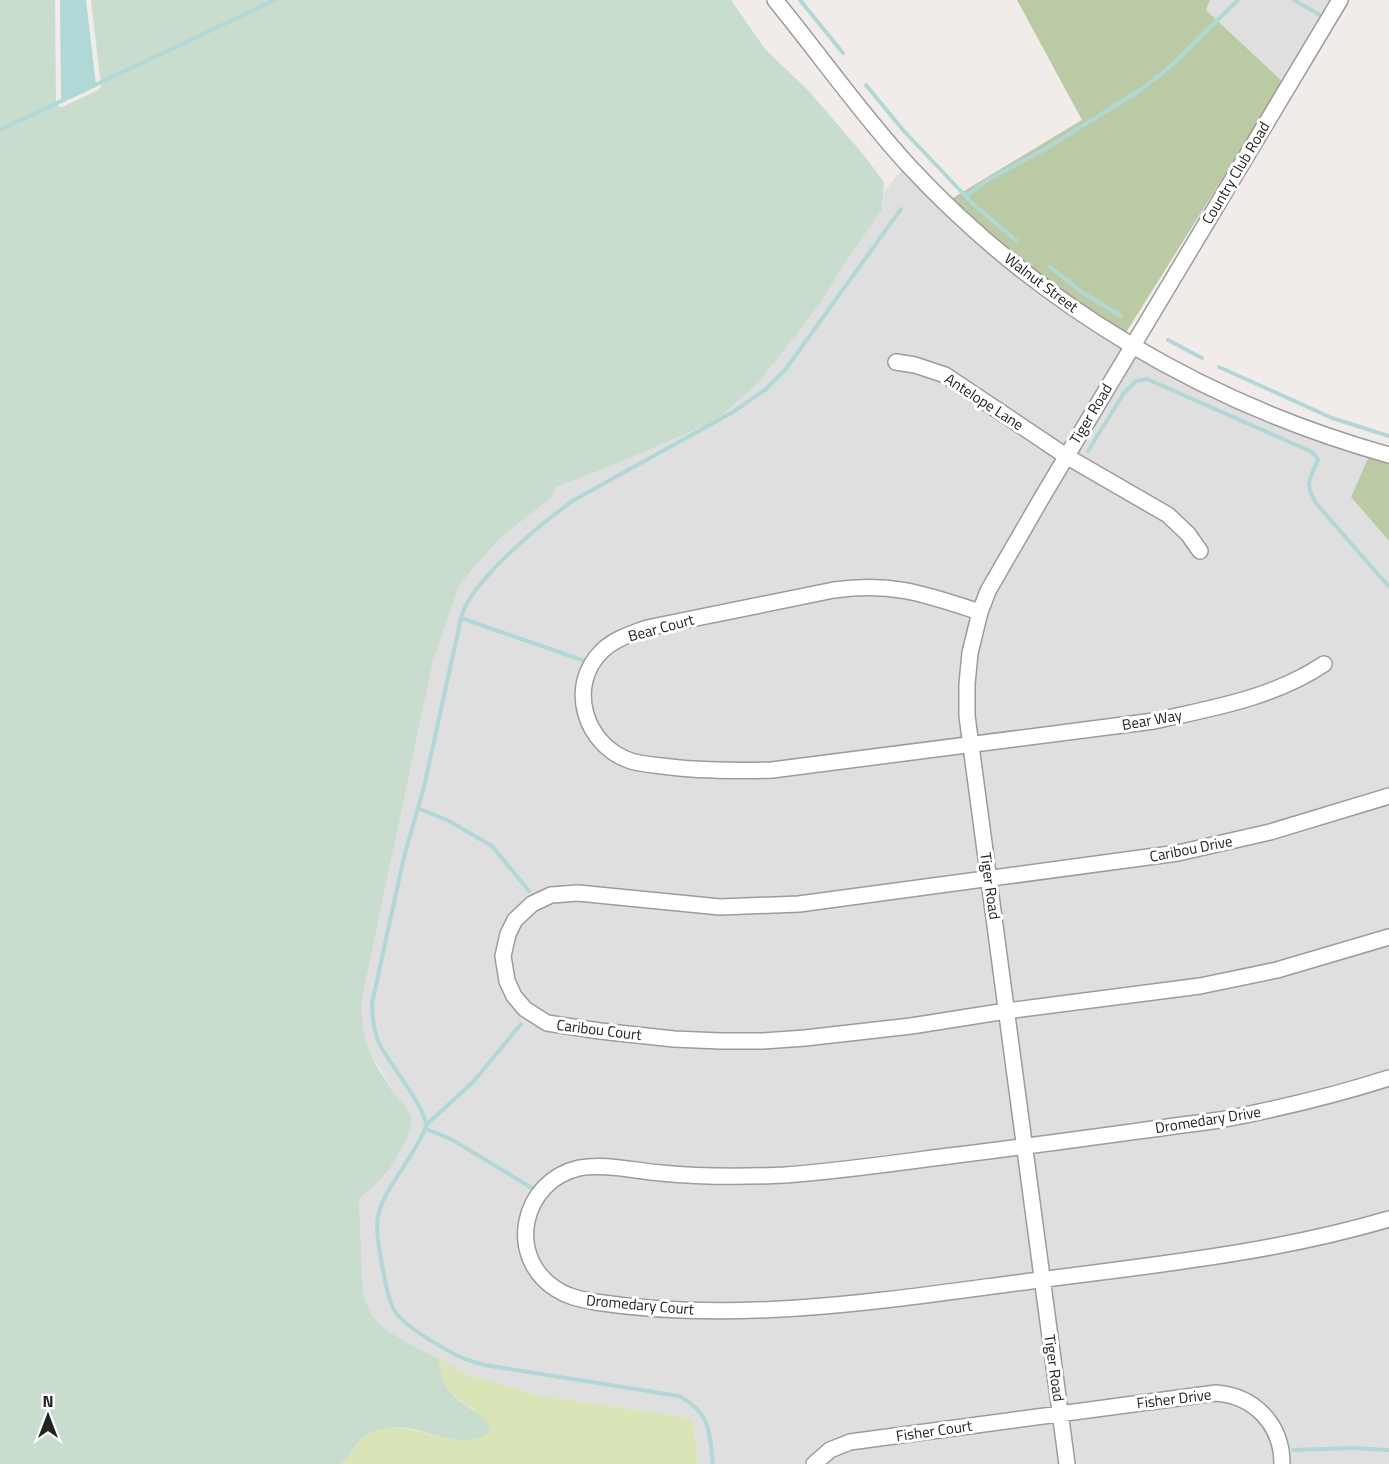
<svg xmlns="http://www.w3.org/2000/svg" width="1389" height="1464" font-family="'Titillium Web',sans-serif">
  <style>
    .residential { fill: #e0dfdf }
    .grass { fill: #d9e4b7 }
    .forest { fill: #bacaa4 }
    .wetland { fill: #c9ddce }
    .water { fill: #b0d8d6 }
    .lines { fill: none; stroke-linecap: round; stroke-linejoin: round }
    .stream { stroke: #b0d8d6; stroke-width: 4 }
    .minor-casing { stroke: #9c9c9c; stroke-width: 18 }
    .minor { stroke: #fff; stroke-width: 15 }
    .labels { text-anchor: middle; stroke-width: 6; stroke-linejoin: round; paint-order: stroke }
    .street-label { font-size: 15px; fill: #222; stroke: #fff }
  </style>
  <rect width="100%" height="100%" fill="#f1ecea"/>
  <!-- residential -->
  <path class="residential" d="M 1210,0 L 1333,0 L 1283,82 L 1206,10 Z
    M 903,169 L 1124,348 L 1064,447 L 947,369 L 916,358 L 891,356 L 890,368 L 914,371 L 942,381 L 1058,458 L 977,604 L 916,585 L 896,581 L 854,581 L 646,622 L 582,670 L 603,753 L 772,777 L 966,753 L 982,873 L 798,898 L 720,900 L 564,887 L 503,930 L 521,1014 L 545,1029 L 673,1045 L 1001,1019 L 1018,1141 L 842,1163 L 787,1168 L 702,1169 L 574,1162 L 556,1169 L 549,1174 L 537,1186 L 524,1209 L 545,1289 L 709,1317 L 807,1315 L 846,1312 L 1037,1287 L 1054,1408 L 849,1435 L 828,1444 L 806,1464 L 698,1464 L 695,1433 L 685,1417 L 543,1396 L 468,1375 L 396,1339 L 376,1319 L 365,1304 L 363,1291 L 359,1199 L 385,1176 L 408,1111 L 395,1094 L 368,1049 L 361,1023 L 362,999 L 433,661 L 460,584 L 498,540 L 552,497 L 556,487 L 619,463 L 715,421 L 757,385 L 822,301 L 843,266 L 882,210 L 884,191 Z
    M 1134,355 L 1219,399 L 1265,420 L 1312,438 L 1369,456 L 1351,497 L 1389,541 L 1389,790 L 1269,826 L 1177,846 L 994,872 L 977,751 L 1075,737 L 1269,699 L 1303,685 L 1332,666 L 1325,655 L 1299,672 L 1265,687 L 1210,702 L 1153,714 L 976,738 L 972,700 L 979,638 L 994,594 L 1068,465 L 1165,521 L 1184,539 L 1199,560 L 1208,553 L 1192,529 L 1172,510 L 1075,453 Z
    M 874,593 L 914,598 L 973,617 L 964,740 L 771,764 L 691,763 L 638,756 L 620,749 L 602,734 L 590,711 L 589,689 L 596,668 L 611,652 L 626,643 L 648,635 L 834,596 Z
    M 1389,803 L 1389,930 L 1276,963 L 1200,979 L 1011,1004 L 996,885 L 1178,860 L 1225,850 Z
    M 984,886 L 999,1006 L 910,1019 L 804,1032 L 721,1035 L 674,1032 L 549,1016 L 523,999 L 510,971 L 510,950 L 520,924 L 535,910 L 552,902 L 577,900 L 676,911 L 762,913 L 799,911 Z
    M 1389,944 L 1389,1071 L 1273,1103 L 1219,1113 L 1029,1139 L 1013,1017 L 1201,993 Z
    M 1389,1085 L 1389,1212 L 1313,1232 L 1241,1246 L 1048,1272 L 1031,1152 Z
    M 1020,1154 L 1036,1274 L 806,1302 L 709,1304 L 644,1300 L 578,1292 L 558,1283 L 542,1267 L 533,1248 L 532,1227 L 538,1207 L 556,1184 L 577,1175 L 598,1173 L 658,1180 Z
    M 1389,1226 L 1389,1464 L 1288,1464 L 1249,1395 L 1065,1407 L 1049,1285 Z
    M 1216,1400 L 1238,1404 L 1256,1416 L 1273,1439 L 1276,1464 L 1073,1464 L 1067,1420 Z
    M 1055,1421 L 1061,1464 L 822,1464 L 833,1456 L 851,1448 Z"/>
  <!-- grass -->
  <path class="grass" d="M 439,1359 L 468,1375 L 543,1396 L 685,1417 L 692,1420 L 695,1433 L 698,1464 L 340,1464 C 351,1455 358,1441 370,1433 C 397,1417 429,1439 458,1439 L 475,1410 C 455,1400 439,1382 439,1359 Z"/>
  <!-- forest -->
  <path class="forest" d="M 1017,0 L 1210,0 L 1206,10 L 1283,82 L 1125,334 C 1061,294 1006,249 951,199 L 1082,120 Z
    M 1369,456 L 1389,462 L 1389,541 L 1351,497 Z"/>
  <!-- wetland -->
  <path class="wetland" d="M 0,0 L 55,0 L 56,101 L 58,106 L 62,107 L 98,90 L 101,86 L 91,0 L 731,0 L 765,49 L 809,91 L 863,154 L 884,182 L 882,210 L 843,266 L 822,301 L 757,385 L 715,421 L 619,463 L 556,487 L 552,497 L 498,540 L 460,584 L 433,661 L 362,999 C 360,1041 371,1058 394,1093 C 400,1101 410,1109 412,1120 C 413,1131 391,1169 383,1177 C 376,1185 367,1192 359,1199 L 363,1291 C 370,1331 408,1342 439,1359 C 439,1376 449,1394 464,1404 C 475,1412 487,1417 491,1430 C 469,1452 432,1432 406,1428 C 396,1426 382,1428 373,1432 C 359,1437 352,1455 340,1464 L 0,1464 Z"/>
  <!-- water -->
  <path class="water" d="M 60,0 L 86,0 L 96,85 L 61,101 Z"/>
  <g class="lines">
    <!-- stream -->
    <path class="stream" d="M 800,0 L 843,53
      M 1294,0 L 1320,15
      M 866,85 L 903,130 L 974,205 L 1017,241
      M 0,130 L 275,0
      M 966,196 L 988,180 L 1045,149 L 1142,89 L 1172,65 L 1238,0
      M 1050,267 L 1083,293 L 1121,316
      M 1168,340 L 1202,358
      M 1219,367 L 1332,418 L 1389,436
      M 1088,451 L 1124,393 L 1136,381 L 1147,379 L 1312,452 L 1318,459 C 1311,480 1303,481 1316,503 L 1389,587
      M 461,618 L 582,660
      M 418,808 L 449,821 L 492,846 L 529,891
      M 427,1124 L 473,1082 L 521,1024
      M 426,1129 L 451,1139 L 532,1188
      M 1293,1450 L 1352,1448 L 1389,1450
      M 713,1464 C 709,1431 711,1413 679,1396 L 484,1365 C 476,1362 466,1360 458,1356 C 441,1347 401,1325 393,1308 C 386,1293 384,1274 381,1259 C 377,1234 373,1220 385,1197 C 392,1182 425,1137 426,1126 C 427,1110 390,1064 381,1047 C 374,1034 372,1018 372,1003 L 404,857 L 424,787 L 461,618 C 469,582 543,522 574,500 L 733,412 L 766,389 L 785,370 L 901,209"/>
    <!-- minor casing -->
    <g class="minor-casing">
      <path id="minor" d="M 775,0 C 820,55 861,114 909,166 C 1038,305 1206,404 1389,455
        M 896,362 L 915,365 L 945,375 L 1066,456 L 1168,515 L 1188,534 L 1200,551
        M 980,612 C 924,594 894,582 834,590 L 647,628 C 631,634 614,639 602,651 C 566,686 585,746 631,761 C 641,764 652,765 662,766 C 699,771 735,771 772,770 L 1154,721 C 1213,708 1273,698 1324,664
        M 1389,796 L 1270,832 L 1178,853 L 799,904 L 720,907 L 578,893 L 551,895 L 532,904 L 515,920 L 508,934 L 503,956 L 507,981 L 514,996 L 525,1009 L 547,1023 L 600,1031 L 674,1039 L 721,1041 L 763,1041 L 805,1038 L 911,1026 L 1006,1011 L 1200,986 L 1277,970 L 1389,937
        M 1389,1078 C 1333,1096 1277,1109 1220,1120 C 1130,1132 1040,1145 949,1156 C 895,1163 840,1171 785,1175 C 744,1177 702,1177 661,1173 C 635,1171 605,1163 579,1168 C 522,1181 505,1256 556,1289 C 568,1297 580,1299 595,1302 C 746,1325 897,1298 1047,1279 C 1162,1264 1278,1252 1389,1219
        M 814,1464 L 830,1450 L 850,1442 L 1216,1393 C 1255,1396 1282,1425 1282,1464
        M 1067,1464 L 967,716 L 967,684 L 970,653 L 980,612 L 988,591 L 1044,494 L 1340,0"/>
    </g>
    <!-- minor -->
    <use href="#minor" class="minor"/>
  </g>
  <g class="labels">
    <!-- street labels -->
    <g class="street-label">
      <text transform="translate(1236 173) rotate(-59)" y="5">Country Club Road</text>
      <text transform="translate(1041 283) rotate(37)" y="5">Walnut Street</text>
      <text transform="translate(984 402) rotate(33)" y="5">Antelope Lane</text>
      <text transform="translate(1091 414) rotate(-59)" y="5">Tiger Road</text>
      <text transform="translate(661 628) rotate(-15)" y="5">Bear Court</text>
      <text transform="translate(1152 720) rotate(-10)" y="5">Bear Way</text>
      <text transform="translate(1191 849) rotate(-11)" y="5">Caribou Drive</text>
      <text transform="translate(990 886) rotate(82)" y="5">Tiger Road</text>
      <text transform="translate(599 1030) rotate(7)" y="5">Caribou Court</text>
      <text transform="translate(1208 1120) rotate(-9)" y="5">Dromedary Drive</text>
      <text transform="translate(640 1305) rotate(5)" y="5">Dromedary Court</text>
      <text transform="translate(1054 1368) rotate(82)" y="5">Tiger Road</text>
      <text transform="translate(1174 1399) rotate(-7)" y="5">Fisher Drive</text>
      <text transform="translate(934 1431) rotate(-8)" y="5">Fisher Court</text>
    </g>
  </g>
  <!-- north arrow -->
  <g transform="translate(48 1416)" stroke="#ffffff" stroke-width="4.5" paint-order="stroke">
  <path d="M0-4.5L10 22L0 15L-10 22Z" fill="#222222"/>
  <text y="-9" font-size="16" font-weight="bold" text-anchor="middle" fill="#222222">N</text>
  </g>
</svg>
